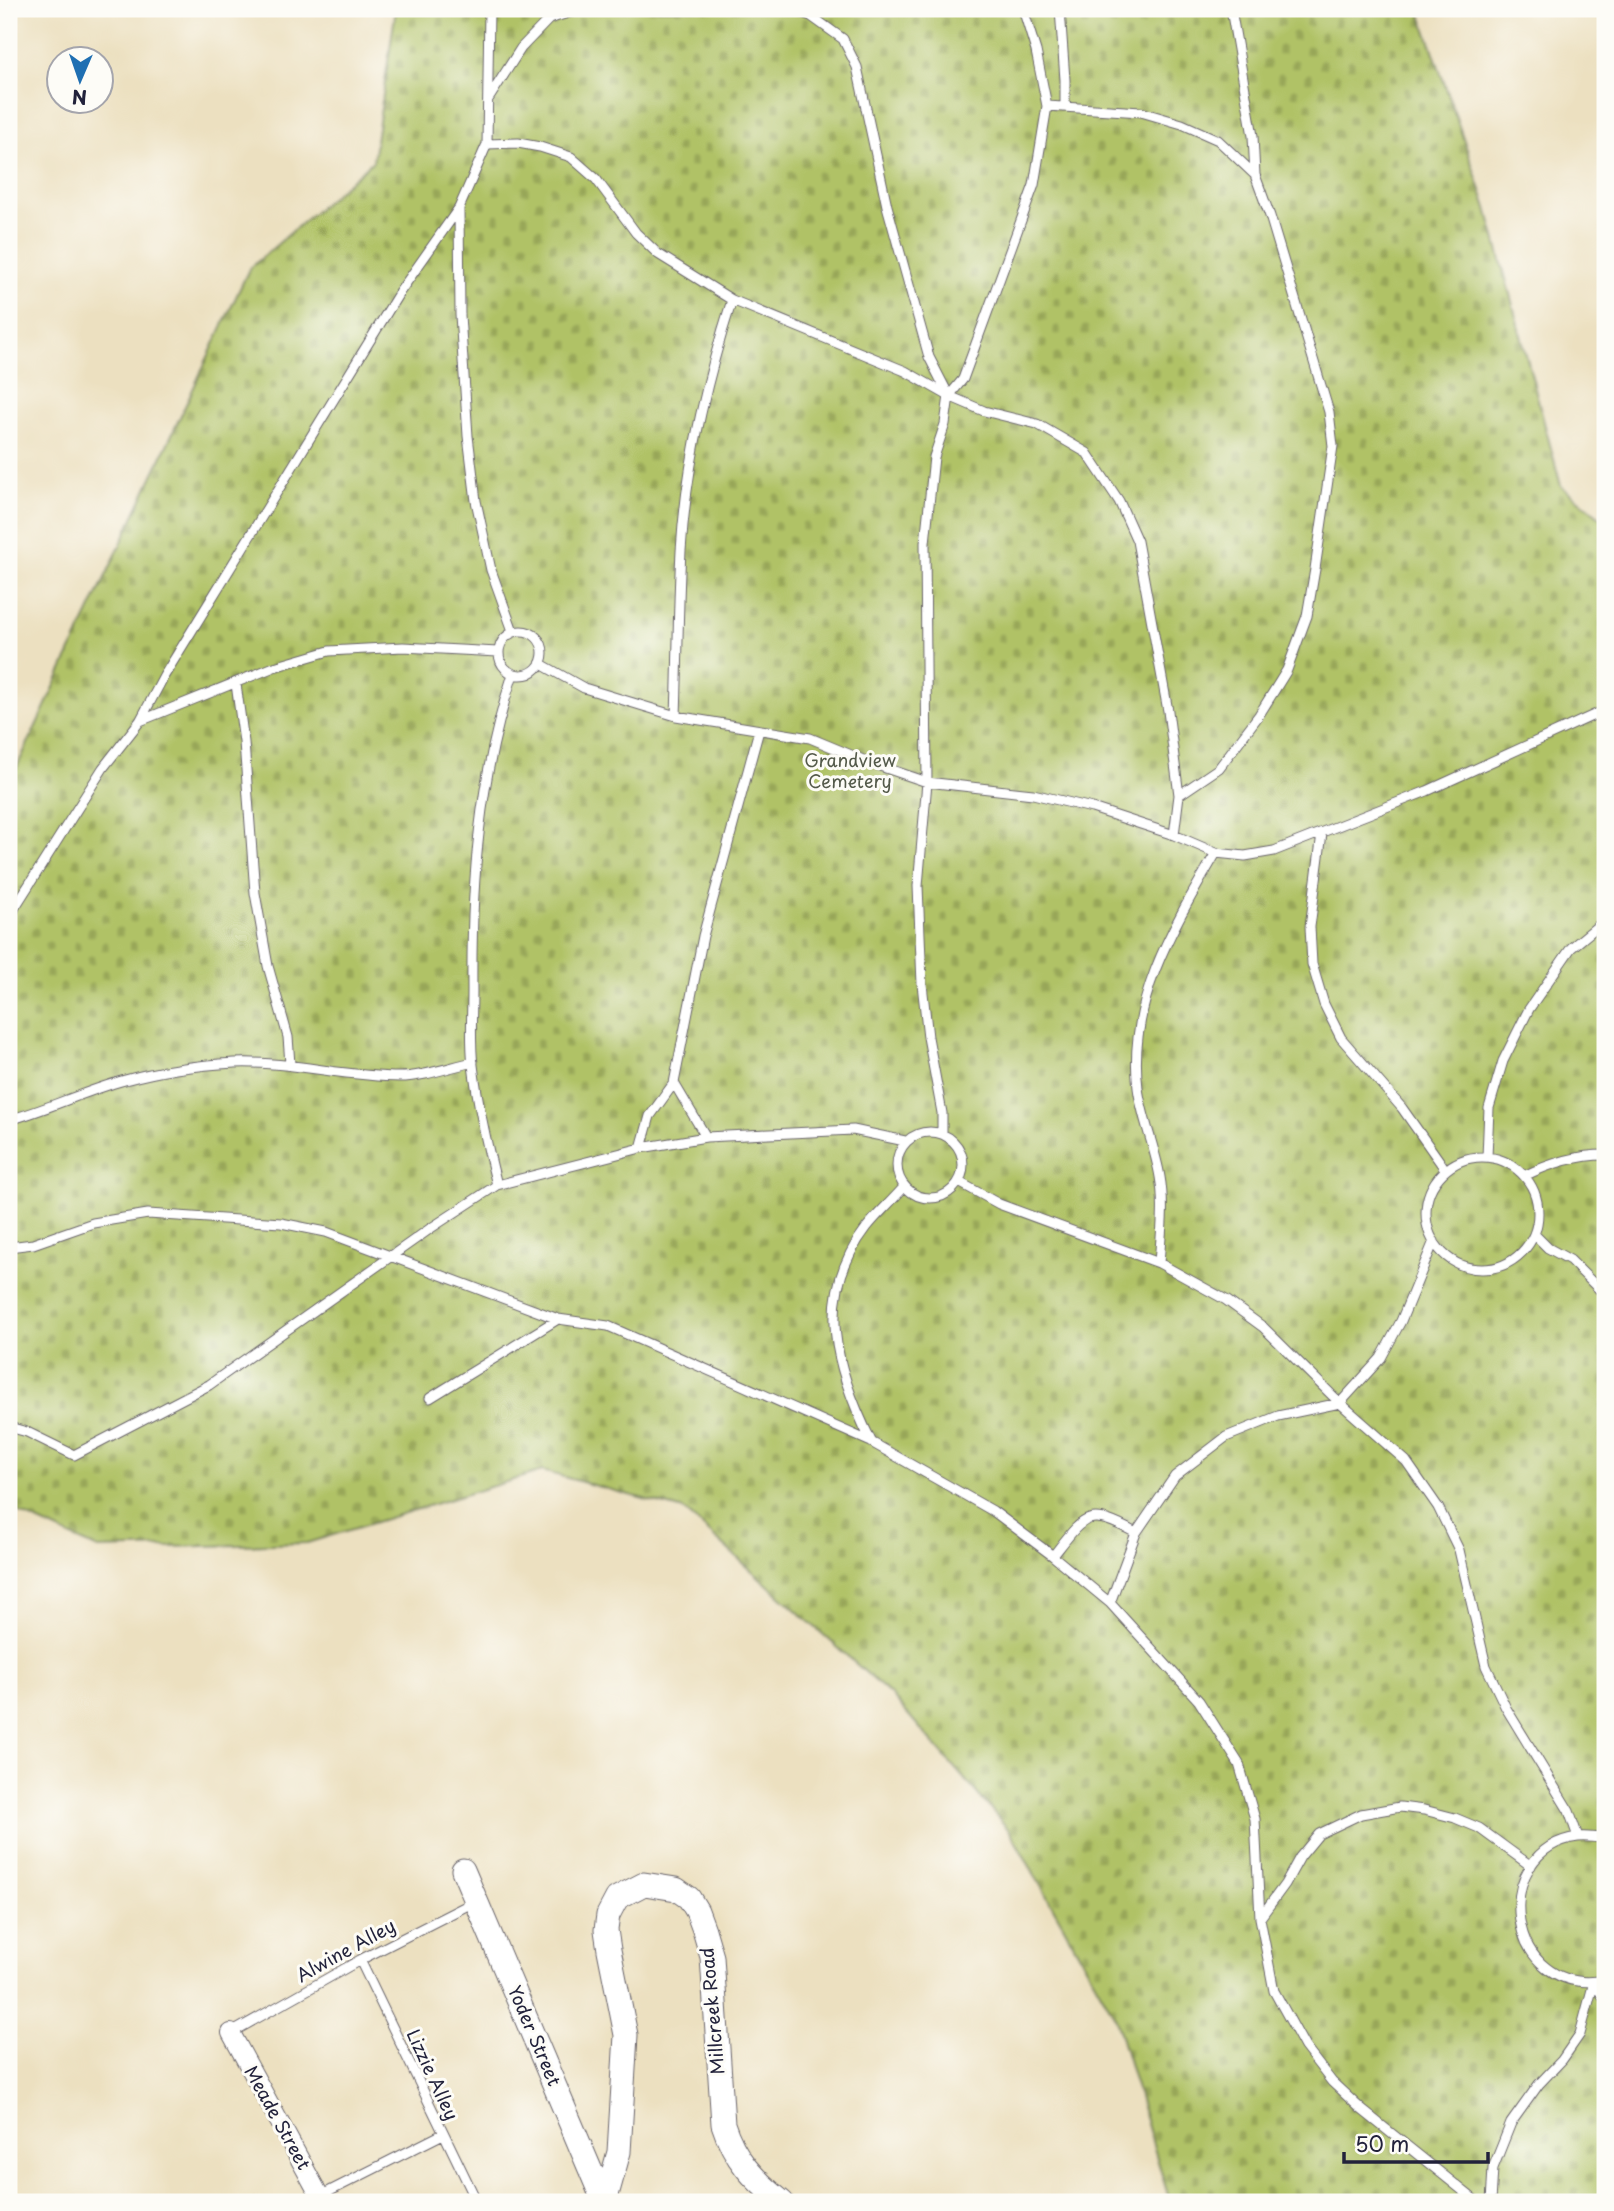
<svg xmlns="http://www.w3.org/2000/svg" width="1614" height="2211" font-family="'Playpen Sans',sans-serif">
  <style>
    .cemetery { fill: url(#cemetery-stones); stroke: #697250; stroke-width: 2 }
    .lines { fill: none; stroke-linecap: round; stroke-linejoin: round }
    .service-casing { stroke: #69646a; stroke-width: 11 }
    .minor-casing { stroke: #69646a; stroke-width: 20 }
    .tertiary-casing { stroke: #69646a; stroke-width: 25 }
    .service { stroke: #fff; stroke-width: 9 }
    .minor { stroke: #fff; stroke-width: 18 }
    .tertiary { stroke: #fff; stroke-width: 23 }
    .labels { text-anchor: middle; stroke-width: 6; stroke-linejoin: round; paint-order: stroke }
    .park-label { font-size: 18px; fill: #545a4a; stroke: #fdfcf7 }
    .street-label { font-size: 18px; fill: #22223b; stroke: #fdfcf7 }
  </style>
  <defs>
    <pattern id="cemetery-stones" width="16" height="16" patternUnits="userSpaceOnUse" patternTransform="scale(1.75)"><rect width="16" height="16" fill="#b0c266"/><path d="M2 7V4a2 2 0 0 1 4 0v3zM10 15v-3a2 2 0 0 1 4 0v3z" fill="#97a659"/></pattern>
  </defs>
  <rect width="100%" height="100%" fill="#fdfcf7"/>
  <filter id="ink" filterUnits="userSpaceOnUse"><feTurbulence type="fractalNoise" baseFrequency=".0143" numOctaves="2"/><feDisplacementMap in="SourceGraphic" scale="14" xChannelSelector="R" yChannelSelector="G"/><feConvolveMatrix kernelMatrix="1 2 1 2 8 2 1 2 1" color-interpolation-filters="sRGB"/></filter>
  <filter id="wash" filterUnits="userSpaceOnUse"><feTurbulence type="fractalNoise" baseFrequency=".00686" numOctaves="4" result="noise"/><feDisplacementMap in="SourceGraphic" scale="28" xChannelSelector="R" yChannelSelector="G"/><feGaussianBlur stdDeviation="1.57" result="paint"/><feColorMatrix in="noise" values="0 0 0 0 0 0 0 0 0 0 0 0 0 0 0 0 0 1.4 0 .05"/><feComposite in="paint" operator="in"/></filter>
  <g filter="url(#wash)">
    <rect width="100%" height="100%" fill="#ece0c0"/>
    <!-- cemetery -->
    <path class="cemetery" d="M 396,9 L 1419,9 L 1487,208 L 1561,486 L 1605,521 L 1605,2202 L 1170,2202 L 1116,2019 L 1010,1831 L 892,1696 L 684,1510 L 542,1471 L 307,1543 L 98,1549 L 9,1508 L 9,784 L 249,269 L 373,161 Z"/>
  </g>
  <g filter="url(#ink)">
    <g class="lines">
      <!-- service casing -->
      <g class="service-casing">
        <path id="service" d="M 792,9 L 811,16 L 843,39 L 857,67 L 887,206 L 929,357 L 948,394
          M 1060,9 L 1065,80 L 1065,106
          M 1231,9 L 1253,136 L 1255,175
          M 489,98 L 521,48 L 549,19 L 581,9
          M 1047,106 L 1141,112 L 1182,124 L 1218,140 L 1255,175 L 1270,216 L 1329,412 L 1333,446 L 1315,569 L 1307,616 L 1287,670 L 1259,715 L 1219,768 L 1179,795
          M 487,144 L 518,143 L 540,147 L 571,157 L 596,179 L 636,233 L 658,254 L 732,300 L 905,371 L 949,396 L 984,411 L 1037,424 L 1087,453 L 1119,501 L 1137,541 L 1168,711 L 1179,795 L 1174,835
          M 459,209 L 460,315 L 468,436 L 476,501 L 491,570 L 513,631
          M499 653a22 22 0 1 1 44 0a22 22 0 1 1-44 0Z
          M 541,664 L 584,688 L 676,716 L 810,738 L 868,762 L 927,782 L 1033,794 L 1092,808 L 1174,835 L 1216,853 L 1245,856 L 1274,851 L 1427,791 L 1605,710
          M 236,684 L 244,742 L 255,893 L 268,966 L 288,1037 L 290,1064
          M 676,716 C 678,661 678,606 681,551 C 686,465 706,381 732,300
          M 140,721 L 274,667 L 329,651 L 403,647 L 498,652
          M 1322,833 L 1310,927 L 1312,964 L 1324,1004 L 1341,1038 L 1402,1108 L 1445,1169
          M 9,922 L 15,907 L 103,768 L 140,721 L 164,676 L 399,293 L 459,208 L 487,144 L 489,9
          M 674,1083 L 706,1137
          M 9,1120 C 48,1109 85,1091 125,1080 C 161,1070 198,1065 235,1063 C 291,1061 344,1077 400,1077 C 423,1077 450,1067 473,1062
          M897 1165a33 33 0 1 1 66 0a33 33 0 1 1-66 0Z
          M 942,1133 L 942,1113 L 928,1037 L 922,984 L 918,886 L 927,782 L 925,543 L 934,457 L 945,424 L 949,396 L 963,379 L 1034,185 L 1047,106 L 1036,51 L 1023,9
          M 641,1148 L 650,1116 L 674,1083 L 703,936 L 759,730
          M 1487,1157 L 1489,1108 L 1503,1061 L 1529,1009 L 1571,948 L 1605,920
          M1426 1213a56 56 0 1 1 112 0a56 56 0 1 1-112 0Z
          M 1524,1176 C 1551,1163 1576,1155 1605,1155
          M 959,1182 L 999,1204 L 1159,1263 L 1226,1300 L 1263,1327 L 1340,1403 L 1406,1461 L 1438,1507 L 1459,1550 L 1486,1666 L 1506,1708 L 1569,1811 L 1578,1837
          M 497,1185 C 487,1146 478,1106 473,1065 C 470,1041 472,1015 472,990 C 471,883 479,776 513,674
          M 1534,1234 L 1548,1248 L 1570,1260 L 1605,1295
          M 9,1247 L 33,1244 L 93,1223 L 148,1214 L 281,1223 L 326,1232 L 558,1319 L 608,1326 L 871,1442 L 993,1511 L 1053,1556 L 1110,1603 L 1199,1701 L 1239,1764 L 1255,1819 L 1260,1918 L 1274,1991 L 1305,2047 L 1332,2082 L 1361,2109 L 1477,2202
          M 1159,1263 C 1161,1235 1165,1205 1160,1177 C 1155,1147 1142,1118 1138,1088 C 1127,1002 1174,925 1216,853
          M 430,1398 L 558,1319
          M 9,1427 L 27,1432 L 74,1455 L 209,1385 L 431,1228 L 497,1185 L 641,1148 L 706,1137 L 853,1130 L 905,1141
          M 871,1441 C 836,1370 813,1297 867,1227 C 878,1213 892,1201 904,1187
          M 1053,1556 C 1085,1515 1087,1507 1136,1533
          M 1110,1603 L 1136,1533 L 1175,1476 L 1226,1437 L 1278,1416 L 1340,1403 L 1381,1358 L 1401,1321 L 1434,1241
          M 1605,1838 C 1597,1838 1587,1836 1578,1837 C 1487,1849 1505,1999 1605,1980
          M 1260,1918 L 1285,1884 L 1300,1857 L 1319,1834 L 1361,1814 L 1400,1807 L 1424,1810 L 1455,1818 L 1479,1828 L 1531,1866
          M 360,1960 L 477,2202
          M 1594,1982 L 1605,2000
          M 231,2033 L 360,1960 L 476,1901
          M 320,2196 L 443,2134
          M 1491,2202 L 1493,2168 L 1511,2123 L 1539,2084 L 1562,2060 L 1580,2034 L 1594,1982"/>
      </g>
      <!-- minor casing -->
      <g class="minor-casing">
        <path id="minor" d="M 231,2033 L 323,2202"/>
      </g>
      <!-- tertiary casing -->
      <g class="tertiary-casing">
        <path id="tertiary" d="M 463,1870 L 604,2202
          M 605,2202 L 619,2152 L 626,2035 L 609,1950 L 606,1930 L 608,1915 L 617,1898 L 644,1884 L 676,1889 L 689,1898 L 697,1911 L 704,1930 L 712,1957 L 723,2124 C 734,2159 754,2180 782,2202"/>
      </g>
      <!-- service -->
      <use href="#service" class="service"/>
      <!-- minor -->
      <use href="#minor" class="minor"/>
      <!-- tertiary -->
      <use href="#tertiary" class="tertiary"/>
    </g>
  </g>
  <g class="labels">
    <!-- park labels -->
    <g class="park-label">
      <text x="850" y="767">Grandview<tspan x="850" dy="21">Cemetery</tspan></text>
    </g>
    <!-- street labels -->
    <g class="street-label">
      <text transform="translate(346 1951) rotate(-29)" y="6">Alwine Alley</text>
      <text transform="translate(713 2011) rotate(-95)" y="6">Millcreek Road</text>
      <text transform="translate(534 2036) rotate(67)" y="6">Yoder Street</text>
      <text transform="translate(432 2075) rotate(65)" y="6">Lizzie Alley</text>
      <text transform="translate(277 2118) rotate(61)" y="6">Meade Street</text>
    </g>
  </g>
  <!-- margin -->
  <rect width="1614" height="2211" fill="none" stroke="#fdfcf7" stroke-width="35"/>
  <!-- north arrow -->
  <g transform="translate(80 80) rotate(182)"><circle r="33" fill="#fdfcf7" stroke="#a5a5ac" stroke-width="2"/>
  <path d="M0-5L12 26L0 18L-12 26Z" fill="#1f6fb2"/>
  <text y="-10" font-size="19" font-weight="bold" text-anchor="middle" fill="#22223b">N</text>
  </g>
  <!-- scale -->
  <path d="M1344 2152v10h144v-10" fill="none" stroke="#22223b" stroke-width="3.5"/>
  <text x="1355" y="2152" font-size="21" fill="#22223b" stroke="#fdfcf7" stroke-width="5" paint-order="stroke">50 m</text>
</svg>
